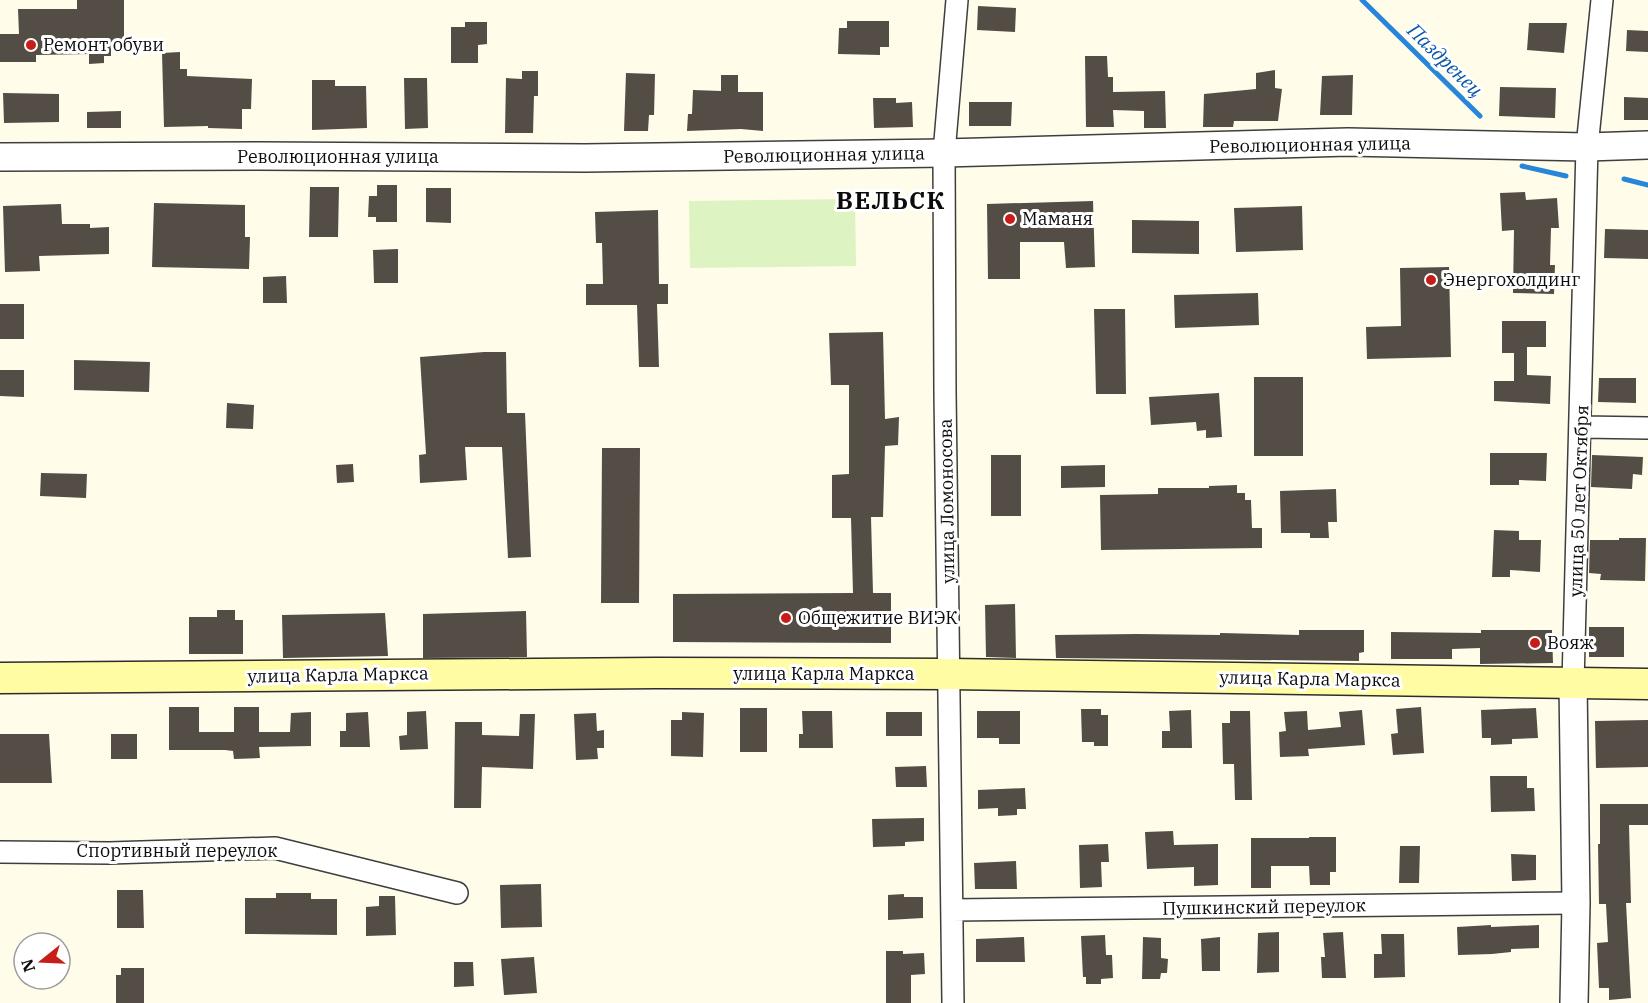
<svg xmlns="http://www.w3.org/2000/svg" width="1648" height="1003" font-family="'IBM Plex Serif',serif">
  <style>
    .pitch { fill: #def3c2 }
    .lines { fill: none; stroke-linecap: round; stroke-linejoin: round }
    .stream { stroke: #2886da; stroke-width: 5 }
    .building { fill: #544d46 }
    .minor-casing { stroke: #3e3e3e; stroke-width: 24 }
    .tertiary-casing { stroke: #3e3e3e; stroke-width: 30 }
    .secondary-casing { stroke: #2d2d2d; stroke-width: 33 }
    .minor { stroke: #fff; stroke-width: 21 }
    .tertiary { stroke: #fff; stroke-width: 27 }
    .secondary { stroke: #fffca4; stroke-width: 30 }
    .poi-dot { fill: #c71c17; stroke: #fff; stroke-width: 2 }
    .labels { text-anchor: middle; stroke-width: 6; stroke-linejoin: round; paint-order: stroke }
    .poi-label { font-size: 18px; fill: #0b0b0b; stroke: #fff; text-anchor: start }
    .street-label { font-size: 18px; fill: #0b0b0b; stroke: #fff }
    .water-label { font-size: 20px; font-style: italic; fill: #0a57a7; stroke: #fff }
    .district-label { font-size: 24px; font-weight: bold; letter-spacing: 1.5px; fill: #0b0b0b; stroke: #fff }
  </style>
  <rect width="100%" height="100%" fill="#fffce9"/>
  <!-- pitch -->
  <path class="pitch" d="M 855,199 L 856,266 L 690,268 L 689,201 Z"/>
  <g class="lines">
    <!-- stream -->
    <path class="stream" d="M 1362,0 L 1480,116
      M 1522,166 L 1566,176
      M 1624,179 L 1648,185"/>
  </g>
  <!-- building -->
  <path class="building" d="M 77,0 L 124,0 L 124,42 L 111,42 L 111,56 L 104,56 L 104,63 L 89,64 L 89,54 L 36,55 L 36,62 L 0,62 L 0,34 L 19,34 L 18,9 L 77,9 Z
    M 978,6 L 1016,8 L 1015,32 L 977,30 Z
    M 847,21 L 889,21 L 889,47 L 880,47 L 880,55 L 838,54 L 839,28 L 847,28 Z
    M 465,22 L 487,22 L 487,44 L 478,45 L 478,63 L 451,63 L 451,27 L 465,27 Z
    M 1529,23 L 1567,23 L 1564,53 L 1527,50 Z
    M 1627,30 L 1648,31 L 1648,52 L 1626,51 Z
    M 180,52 L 180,69 L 187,69 L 187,76 L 252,79 L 251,109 L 242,109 L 242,129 L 208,128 L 208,126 L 164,127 L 162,53 Z
    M 1085,56 L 1107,56 L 1108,77 L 1113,77 L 1113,92 L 1165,91 L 1166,128 L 1144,128 L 1144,111 L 1113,110 L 1114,127 L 1086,127 Z
    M 1275,70 L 1275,88 L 1282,89 L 1278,121 L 1234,121 L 1233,127 L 1203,127 L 1204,94 L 1256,89 L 1256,73 Z
    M 522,71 L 538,71 L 538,96 L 534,96 L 533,133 L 505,133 L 506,78 L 522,79 Z
    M 626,73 L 655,74 L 654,115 L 649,115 L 648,131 L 624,131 Z
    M 721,75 L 738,75 L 738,92 L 763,92 L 763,131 L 741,129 L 687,131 L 688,114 L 692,114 L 693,90 L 721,91 Z
    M 1353,75 L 1352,115 L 1320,115 L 1322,76 Z
    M 404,78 L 427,78 L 428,128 L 405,129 Z
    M 312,80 L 335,80 L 335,86 L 366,86 L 367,128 L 312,130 Z
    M 1500,87 L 1556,88 L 1555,118 L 1499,116 Z
    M 3,93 L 59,94 L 59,122 L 4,123 Z
    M 1624,97 L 1648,98 L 1648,120 L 1624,120 Z
    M 873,98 L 896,98 L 896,103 L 912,102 L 913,127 L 874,128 Z
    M 969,102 L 1012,102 L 1011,126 L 969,126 Z
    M 121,111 L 121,128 L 87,128 L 87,112 Z
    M 377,185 L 397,185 L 397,222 L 376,222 L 376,217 L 368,217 L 369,196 L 377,196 Z
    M 310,187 L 339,187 L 338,237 L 309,237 Z
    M 426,188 L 451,188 L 451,223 L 426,222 Z
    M 1525,192 L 1526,200 L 1557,198 L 1559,228 L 1551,228 L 1550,265 L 1555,265 L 1554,294 L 1513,293 L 1514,230 L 1502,231 L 1500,193 Z
    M 1093,201 L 1095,267 L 1066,268 L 1064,242 L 1020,242 L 1020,279 L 988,279 L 987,204 Z
    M 154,203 L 245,205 L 245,237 L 250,237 L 249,269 L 152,267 Z
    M 61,204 L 62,224 L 90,224 L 90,228 L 109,227 L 109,254 L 39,256 L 40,271 L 5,272 L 3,206 Z
    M 1302,206 L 1303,250 L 1236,252 L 1234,208 Z
    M 658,210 L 659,284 L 668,284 L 668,304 L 657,304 L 659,367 L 639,367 L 637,305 L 586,305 L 586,284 L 603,284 L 602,243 L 596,243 L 595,212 Z
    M 1132,220 L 1199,221 L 1199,254 L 1132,253 Z
    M 1605,229 L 1648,230 L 1648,259 L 1604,258 Z
    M 398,249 L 398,283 L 374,283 L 373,250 Z
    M 1449,267 L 1451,357 L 1367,359 L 1366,327 L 1401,326 L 1400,268 Z
    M 286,276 L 287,303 L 263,303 L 263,277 Z
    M 1258,293 L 1259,325 L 1175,328 L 1174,295 Z
    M 0,304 L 24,304 L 24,339 L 0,339 Z
    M 1094,309 L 1125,309 L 1126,394 L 1096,394 Z
    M 1502,321 L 1546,321 L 1546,347 L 1527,347 L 1527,375 L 1551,376 L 1550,404 L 1494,401 L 1494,381 L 1514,381 L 1514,353 L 1502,353 Z
    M 883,332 L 885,419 L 899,417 L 898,445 L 885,446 L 883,517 L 871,517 L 873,593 L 891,593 L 891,643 L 673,642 L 673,594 L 853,593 L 851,518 L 832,518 L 832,475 L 849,474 L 849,385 L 831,385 L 829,333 Z
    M 484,352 L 506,352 L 507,413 L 525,413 L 531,557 L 508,558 L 502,447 L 465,447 L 467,480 L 420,483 L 419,455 L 426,454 L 420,357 Z
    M 74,360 L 150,362 L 149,392 L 74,390 Z
    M 0,370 L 24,370 L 24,397 L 0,396 Z
    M 1254,377 L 1303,377 L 1303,456 L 1254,456 Z
    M 1599,378 L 1636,378 L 1636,403 L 1598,402 Z
    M 1219,393 L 1222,437 L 1206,438 L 1206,430 L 1197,431 L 1196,422 L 1151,425 L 1149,397 Z
    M 227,403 L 254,405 L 253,429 L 226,428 Z
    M 602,448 L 640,448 L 639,603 L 601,603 Z
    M 1490,453 L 1547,453 L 1546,481 L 1519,480 L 1519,485 L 1490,485 Z
    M 991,455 L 1021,455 L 1021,516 L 991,516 Z
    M 1592,455 L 1643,457 L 1642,475 L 1633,474 L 1632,489 L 1591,487 Z
    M 353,464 L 354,482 L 337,483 L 336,465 Z
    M 1105,465 L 1105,487 L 1061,488 L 1061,466 Z
    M 41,473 L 87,474 L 86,498 L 40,496 Z
    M 1237,485 L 1237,493 L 1245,493 L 1245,500 L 1251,500 L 1252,528 L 1262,528 L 1262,548 L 1101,550 L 1100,495 L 1158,494 L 1158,488 L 1209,488 L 1209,486 Z
    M 1336,489 L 1337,522 L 1328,522 L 1329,538 L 1310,538 L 1310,533 L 1281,533 L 1280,491 Z
    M 1494,530 L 1519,531 L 1519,540 L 1541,540 L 1540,572 L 1510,570 L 1510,577 L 1492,577 Z
    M 1619,538 L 1646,538 L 1645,581 L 1600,580 L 1601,574 L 1589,573 L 1590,540 L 1619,540 Z
    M 1015,604 L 1016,658 L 986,657 L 985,605 Z
    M 217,610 L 235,610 L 235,620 L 243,620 L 243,654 L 189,654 L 189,617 L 217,617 Z
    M 526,611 L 527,657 L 423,658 L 423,614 Z
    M 385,613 L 388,656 L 283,658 L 282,615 Z
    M 1589,627 L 1624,627 L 1624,657 L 1589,657 Z
    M 1299,630 L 1364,630 L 1364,652 L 1359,653 L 1359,661 L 1056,658 L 1055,635 L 1137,634 L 1220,635 L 1220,633 L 1299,635 Z
    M 1481,630 L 1552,630 L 1553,663 L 1480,664 L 1480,648 L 1452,649 L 1452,659 L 1391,659 L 1391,632 L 1481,633 Z
    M 169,707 L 199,707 L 199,732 L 234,732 L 234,707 L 259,707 L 259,732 L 290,732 L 291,713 L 311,712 L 311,746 L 259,747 L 260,758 L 234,759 L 233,751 L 225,750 L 169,750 Z
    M 1421,707 L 1424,753 L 1393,755 L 1391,734 L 1398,733 L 1396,709 Z
    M 740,708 L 767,708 L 767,752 L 740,752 Z
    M 1536,708 L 1538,738 L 1512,739 L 1512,744 L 1491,745 L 1491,738 L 1482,738 L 1481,710 Z
    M 1081,709 L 1101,709 L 1101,715 L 1108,715 L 1108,746 L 1094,746 L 1094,742 L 1082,742 Z
    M 1191,710 L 1192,748 L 1162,748 L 1162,731 L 1170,731 L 1169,711 Z
    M 1362,710 L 1365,745 L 1308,749 L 1309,756 L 1280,757 L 1279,732 L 1286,731 L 1284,712 L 1307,711 L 1308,730 L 1341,727 L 1339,712 Z
    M 426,711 L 428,749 L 400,750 L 399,736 L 407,735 L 407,712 Z
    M 802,711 L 832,711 L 833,748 L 799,748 L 799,734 L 803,734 Z
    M 977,711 L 1020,711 L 1020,744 L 999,744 L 999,738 L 977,738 Z
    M 1230,711 L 1250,711 L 1252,800 L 1235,800 L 1234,764 L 1223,764 L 1222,723 L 1230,723 Z
    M 368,712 L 370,747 L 340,747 L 340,731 L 346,731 L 346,713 Z
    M 682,712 L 704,713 L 703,757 L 671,756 L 671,720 L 682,720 Z
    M 886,712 L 922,712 L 922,736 L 886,736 Z
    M 596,713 L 597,731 L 604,730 L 604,748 L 597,748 L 598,759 L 576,760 L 574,714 Z
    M 520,714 L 535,714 L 533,769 L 482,767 L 481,808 L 454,808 L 455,722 L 482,722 L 482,735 L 519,736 Z
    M 1648,720 L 1648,767 L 1596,768 L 1595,721 Z
    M 0,734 L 49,734 L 52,783 L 0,783 Z
    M 111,734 L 137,734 L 137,759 L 111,759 Z
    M 926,766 L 927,787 L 896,787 L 895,767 Z
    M 1490,776 L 1527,776 L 1527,788 L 1534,788 L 1535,811 L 1491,812 Z
    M 1025,788 L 1026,809 L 1017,809 L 1017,815 L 998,816 L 998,808 L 978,809 L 978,790 Z
    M 1600,804 L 1648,804 L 1648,825 L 1629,825 L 1631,903 L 1626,903 L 1631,998 L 1609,1000 L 1609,988 L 1599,988 L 1597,943 L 1608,942 L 1606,904 L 1599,904 L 1598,844 L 1600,844 Z
    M 924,818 L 924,841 L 905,842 L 905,846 L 873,847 L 872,819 Z
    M 1173,831 L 1174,845 L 1218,844 L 1218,885 L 1194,886 L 1194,867 L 1147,869 L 1145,832 Z
    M 1309,837 L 1336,837 L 1336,872 L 1330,872 L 1330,885 L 1310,885 L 1309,866 L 1271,866 L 1271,888 L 1251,888 L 1251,838 L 1309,838 Z
    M 1108,844 L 1109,862 L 1101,862 L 1102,887 L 1080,888 L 1079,845 Z
    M 1400,846 L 1420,846 L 1419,883 L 1399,883 Z
    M 1511,854 L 1536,855 L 1536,880 L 1512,881 Z
    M 1016,861 L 1017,889 L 975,889 L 974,863 Z
    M 541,884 L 542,927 L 501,928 L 500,885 Z
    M 117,890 L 143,890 L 144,928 L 117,928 Z
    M 276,893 L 311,893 L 311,899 L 337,899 L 337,935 L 245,934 L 245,898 L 276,898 Z
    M 904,894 L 904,897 L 923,897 L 923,918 L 888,920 L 888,895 Z
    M 379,896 L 395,896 L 396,935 L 366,936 L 366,907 L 379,906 Z
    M 1491,925 L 1491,927 L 1539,925 L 1539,948 L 1511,949 L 1511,952 L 1492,954 L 1458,955 L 1457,927 Z
    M 1279,932 L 1279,972 L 1257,973 L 1258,933 Z
    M 1343,932 L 1346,978 L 1322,978 L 1321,957 L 1325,957 L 1323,933 Z
    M 1381,934 L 1404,934 L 1405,977 L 1374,978 L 1374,954 L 1382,954 Z
    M 1105,935 L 1106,955 L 1112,955 L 1113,978 L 1101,979 L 1101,984 L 1086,984 L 1086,977 L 1083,977 L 1081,936 Z
    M 1024,937 L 1025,962 L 976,962 L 976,939 Z
    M 1143,937 L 1161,938 L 1161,958 L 1168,959 L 1167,973 L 1161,973 L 1160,979 L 1142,979 Z
    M 1220,937 L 1220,971 L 1202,971 L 1201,939 Z
    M 886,951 L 903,951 L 903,954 L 924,953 L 925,974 L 911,975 L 911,1003 L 886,1003 Z
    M 534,957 L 537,993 L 504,995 L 501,959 Z
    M 454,962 L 473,962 L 474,986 L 454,987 Z
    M 121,968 L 144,968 L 144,1003 L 116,1003 L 116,975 L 121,975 Z"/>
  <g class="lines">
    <!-- minor casing -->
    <g class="minor-casing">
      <path id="minor" d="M 1581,427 L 1648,428
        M 1573,683 L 1587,147 L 1602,0
        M 0,852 L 109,853 L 275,848 L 457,893
        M 952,910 L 1576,903
        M 953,1003 L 945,392 L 944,153 L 957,0"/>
    </g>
    <!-- tertiary casing -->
    <g class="tertiary-casing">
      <path id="tertiary" d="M 0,157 L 259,156 L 585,158 L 944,153 L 1348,142 L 1587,147 L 1648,145
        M 1573,683 L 1576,903 L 1574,1003"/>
    </g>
    <!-- secondary casing -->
    <g class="secondary-casing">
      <path id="secondary" d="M 0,678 L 656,673 L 950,674 L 1648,684"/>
    </g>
    <!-- minor -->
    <use href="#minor" class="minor"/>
    <!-- tertiary -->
    <use href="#tertiary" class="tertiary"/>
    <!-- secondary -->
    <use href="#secondary" class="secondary"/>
  </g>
  <!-- markers -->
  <g class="poi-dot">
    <circle cx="31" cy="45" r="6"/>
    <circle cx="1010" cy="219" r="6"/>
    <circle cx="1431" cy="280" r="6"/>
    <circle cx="786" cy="618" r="6"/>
    <circle cx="1535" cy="643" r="6"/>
  </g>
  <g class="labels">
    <!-- poi labels -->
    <g class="poi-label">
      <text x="43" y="51">Ремонт обуви</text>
      <text x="1022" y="225">Маманя</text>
      <text x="1443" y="286">Энергохолдинг</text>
      <text x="798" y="624">Общежитие ВИЭК</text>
      <text x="1547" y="649">Вояж</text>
    </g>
    <!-- street labels -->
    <g class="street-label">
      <text transform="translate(1310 145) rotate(-1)" y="6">Революционная улица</text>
      <text transform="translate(824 155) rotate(-1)" y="6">Революционная улица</text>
      <text x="338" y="163">Революционная улица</text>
      <text transform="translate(947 501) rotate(-91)" y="6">улица Ломоносова</text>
      <text transform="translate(1579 501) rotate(-88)" y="6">улица 50 лет Октября</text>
      <text x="824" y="680">улица Карла Маркса</text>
      <text transform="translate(338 675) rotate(-1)" y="6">улица Карла Маркса</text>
      <text transform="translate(1310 679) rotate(1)" y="6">улица Карла Маркса</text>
      <text x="177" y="857">Спортивный переулок</text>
      <text transform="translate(1264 907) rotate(-1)" y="6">Пушкинский переулок</text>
    </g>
    <!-- water labels -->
    <g class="water-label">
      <text transform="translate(1445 60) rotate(44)" y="7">Паздренец</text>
    </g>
    <!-- district labels -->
    <g class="district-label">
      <text x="891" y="209">ВЕЛЬСК</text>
    </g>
  </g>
  <!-- north arrow -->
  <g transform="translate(42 961) rotate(252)"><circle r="28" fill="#ffffff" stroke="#9d9d9d" stroke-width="1.5"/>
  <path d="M0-4.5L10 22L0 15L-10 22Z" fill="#c71c17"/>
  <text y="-9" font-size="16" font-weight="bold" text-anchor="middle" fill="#0b0b0b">N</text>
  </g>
</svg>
